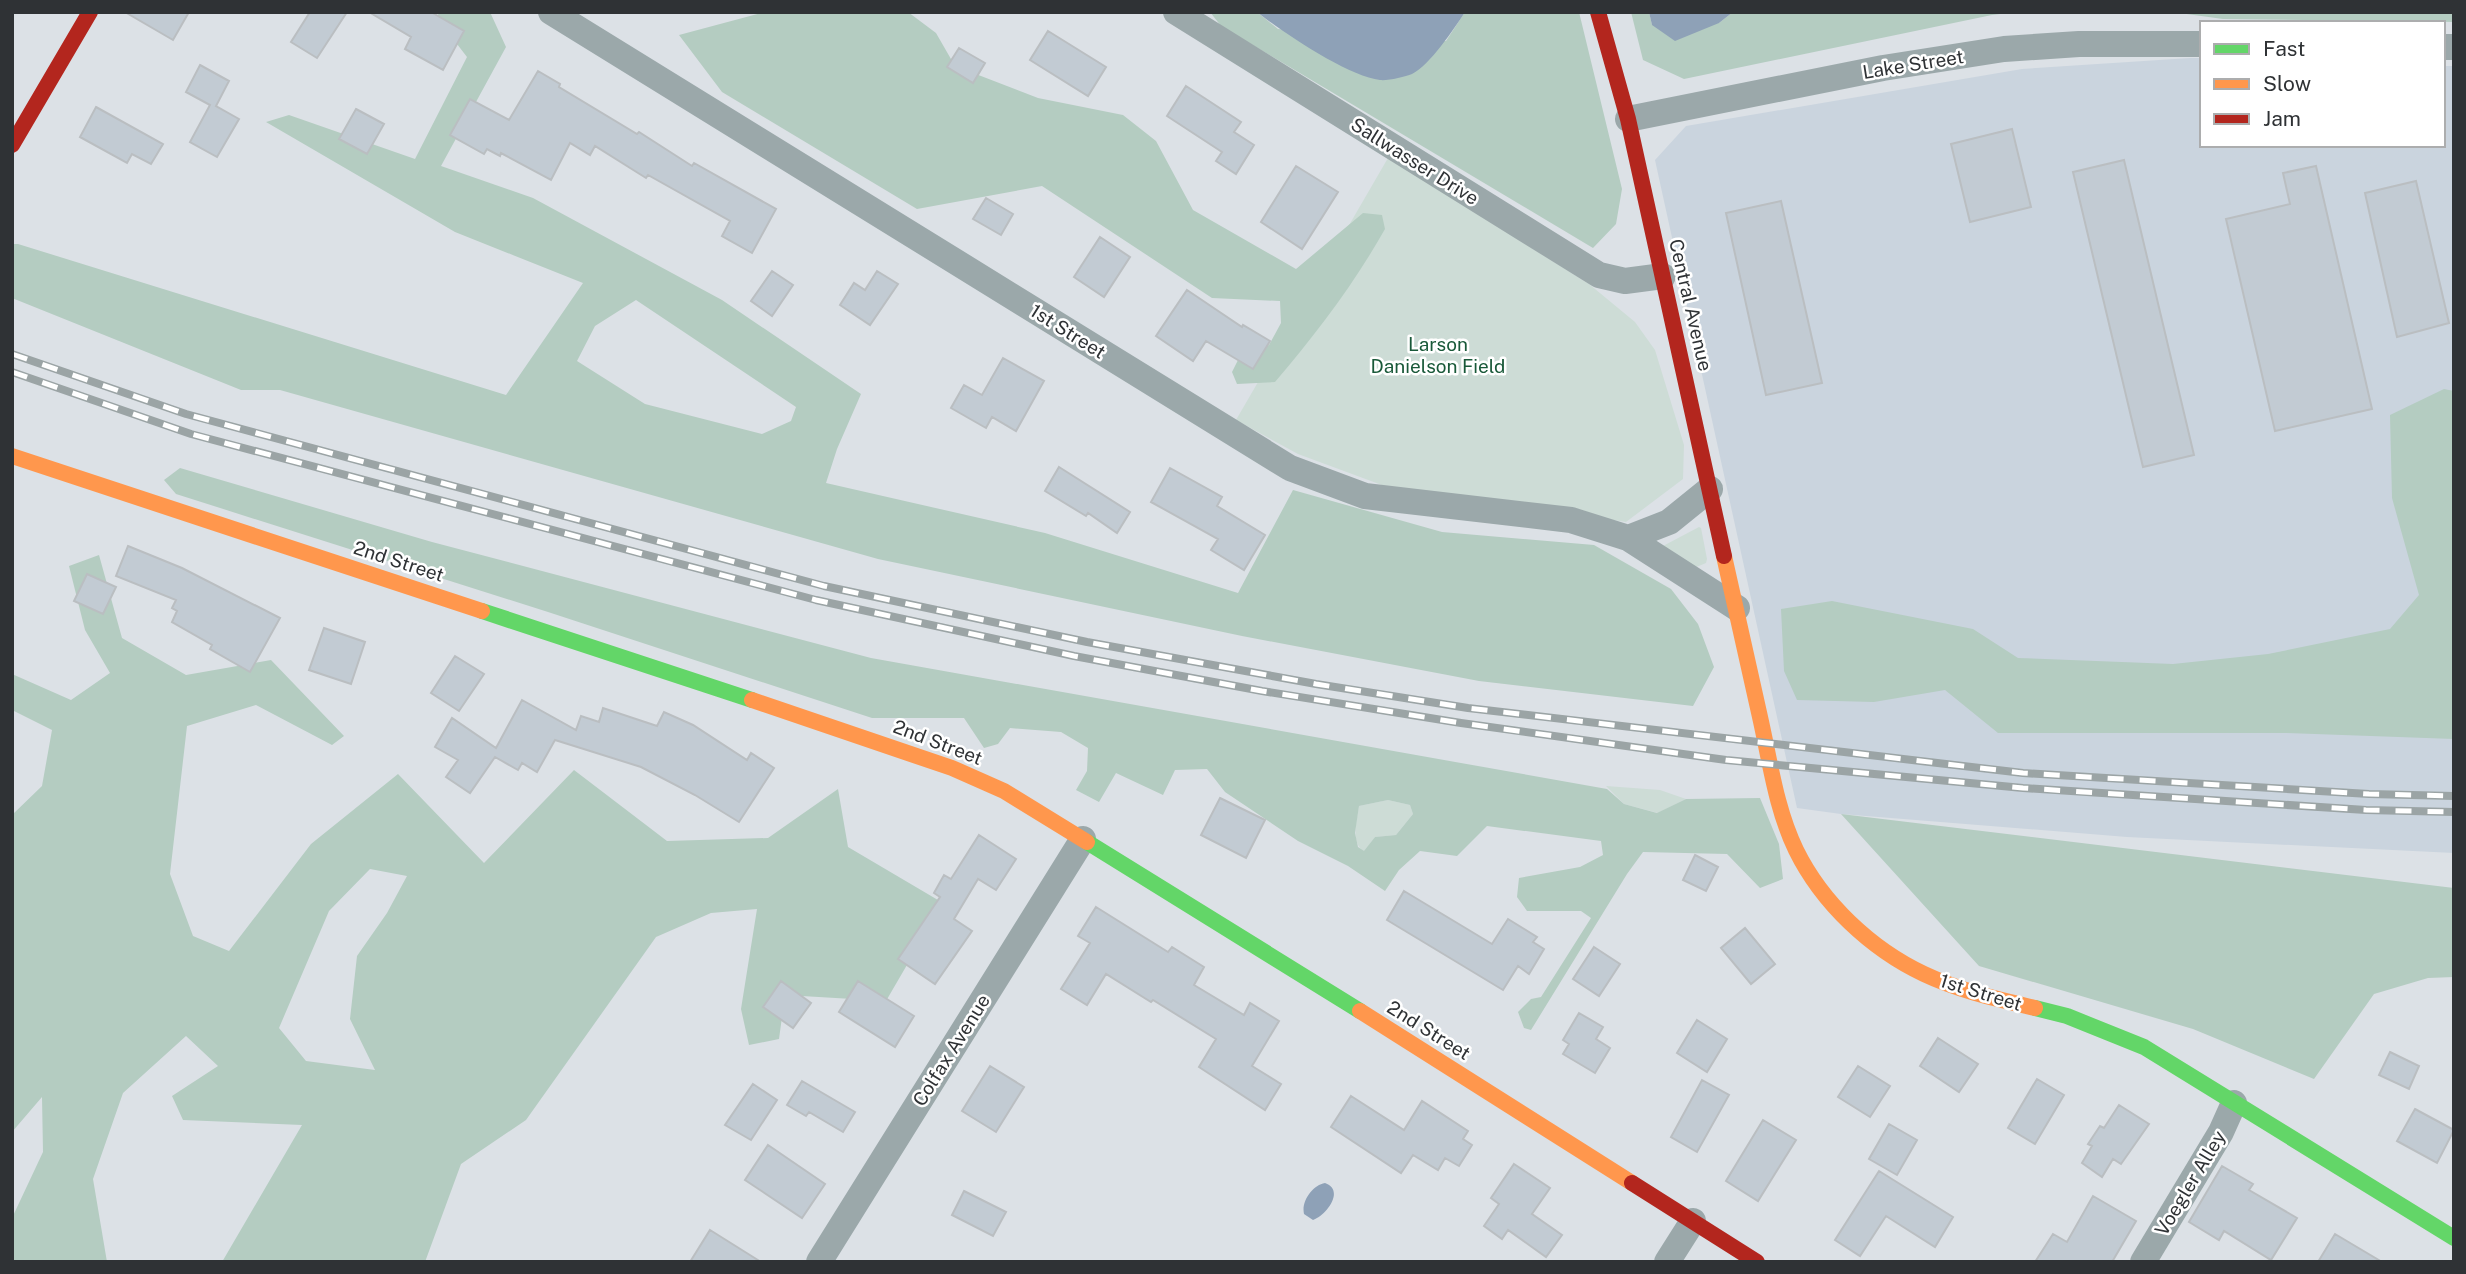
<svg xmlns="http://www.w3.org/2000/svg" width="2466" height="1274" font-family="'Public Sans',sans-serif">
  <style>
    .built { fill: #cad4de }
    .green { fill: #cddcd6 }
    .forest { fill: #b4ccc1; fill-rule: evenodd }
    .water { fill: #8ea1b7 }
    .building { fill: #c2cbd3; stroke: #babec1; stroke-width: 2 }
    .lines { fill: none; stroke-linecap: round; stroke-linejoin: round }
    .street { stroke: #9ba8aa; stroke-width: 26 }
    .fast { stroke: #63d668; stroke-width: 16 }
    .slow { stroke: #ff974d; stroke-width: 16 }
    .jam { stroke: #b3261e; stroke-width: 16 }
    .rail-casing { stroke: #9ba4a5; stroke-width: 8 }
    .rail { stroke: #fff; stroke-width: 5; stroke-dasharray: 16; stroke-linecap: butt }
    .labels { text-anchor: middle; stroke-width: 5; stroke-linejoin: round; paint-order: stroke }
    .street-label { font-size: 19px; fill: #2f3235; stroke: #fff }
    .park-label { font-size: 19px; fill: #195939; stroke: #fff }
  </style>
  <rect width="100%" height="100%" fill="#dce1e6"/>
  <!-- built -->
  <path class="built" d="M 2190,58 L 2202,58 L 2202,145 L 2443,145 L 2443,66 L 2454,66 L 2454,853 L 2127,837 L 1841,814 L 1797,808 L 1655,160 L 1686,126 L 2022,69 Z"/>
  <!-- green -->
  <path class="green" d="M 1388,158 L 1589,284 L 1635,322 L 1655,350 L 1684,445 L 1683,479 L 1626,522 L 1519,505 L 1398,491 L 1298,454 L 1236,420 Z
    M 1699,527 L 1701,528 L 1707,559 L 1706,563 L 1694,568 L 1663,546 Z
    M 1606,786 L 1660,790 L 1686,799 L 1658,813 L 1624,804 Z
    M 1388,800 L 1410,805 L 1413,814 L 1396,835 L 1375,837 L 1364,852 C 1350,841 1357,821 1359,806 Z"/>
  <!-- forest -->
  <path class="forest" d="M 439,12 L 490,12 L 506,47 L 441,166 L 533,198 L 722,300 L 861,394 L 837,449 L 826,483 L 1045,533 L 1238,593 L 1293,490 L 1442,532 L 1594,545 L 1671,589 L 1698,624 L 1714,667 L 1693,706 L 1479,681 L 1242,636 L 878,559 L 280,390 L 241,390 L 12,298 L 12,244 L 18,244 L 506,395 L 583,283 L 455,232 L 266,122 L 289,115 L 415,159 L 467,57 L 437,18 ZM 636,300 L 796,407 L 791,421 L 762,434 L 645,404 L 577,361 L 595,326 Z
    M 765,12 L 908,12 L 936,33 L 955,66 L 1038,98 L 1123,115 L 1156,141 L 1193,210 L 1296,269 L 1363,213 L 1382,215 L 1385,229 C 1354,284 1316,334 1275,382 L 1237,384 L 1232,372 L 1239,358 L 1269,345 L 1281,323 L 1280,301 L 1212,298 L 1042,186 L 917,209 L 722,92 L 679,35 Z
    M 1210,12 L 1257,12 L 1278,29 L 1446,41 L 1465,12 L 1579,12 L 1622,189 L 1616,224 L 1593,248 L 1221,26 Z
    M 1631,12 L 1649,12 L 1652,25 L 1719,23 L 1733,12 L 2016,12 L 1992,15 L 1684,79 L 1643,60 Z
    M 2172,12 L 2454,12 L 2454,22 L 2223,19 Z
    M 2444,389 L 2454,391 L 2454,739 L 2287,733 L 1998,733 L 1945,690 L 1874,702 L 1797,700 L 1784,671 L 1781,609 L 1832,601 L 1973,629 L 2018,658 L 2173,664 L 2268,654 L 2390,629 L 2419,595 L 2392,498 L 2390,415 Z
    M 180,468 L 432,542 L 871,658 L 1607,789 L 1624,804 L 1657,813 L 1686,799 L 1760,798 L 1779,844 L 1783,879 L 1760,888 L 1727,854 L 1643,852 L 1627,874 L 1531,1030 L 1524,1028 L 1518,1012 L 1531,999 L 1541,997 L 1591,918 L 1581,911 L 1527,911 L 1517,897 L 1519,878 L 1580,867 L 1603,855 L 1601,841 L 1487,826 L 1457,856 L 1420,851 L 1399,870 L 1385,891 L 1348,866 L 1298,841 L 1225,792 L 1207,769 L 1175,770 L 1163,795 L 1116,773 L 1099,802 L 1076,790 L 1087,771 L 1088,748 L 1061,732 L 1010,728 L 998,744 L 984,748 L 964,718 L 872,718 L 548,612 L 176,494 L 164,480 ZM 1388,800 L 1410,805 L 1413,814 L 1396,835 L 1375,837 L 1364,851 L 1358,847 L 1355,833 L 1359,806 Z
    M 99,555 L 122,638 L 186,675 L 271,660 L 344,736 L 332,745 L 256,705 L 187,726 L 170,874 L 193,936 L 229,951 L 311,844 L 398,774 L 484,863 L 574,770 L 667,841 L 768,838 L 838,789 L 848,847 L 943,903 L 886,1001 L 785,995 L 779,1039 L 749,1045 L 741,1009 L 757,909 L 711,913 L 656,937 L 526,1120 L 461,1164 L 425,1262 L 222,1262 L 302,1125 L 183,1120 L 172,1096 L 218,1066 L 186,1036 L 123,1093 L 93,1179 L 107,1262 L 12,1262 L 12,1218 L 43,1152 L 42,1097 L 12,1132 L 12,815 L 42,786 L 52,730 L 12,710 L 12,674 L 71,700 L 110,673 L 85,630 L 69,566 ZM 370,869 L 407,876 L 387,913 L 357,956 L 350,1019 L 375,1070 L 306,1061 L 279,1028 L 329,911 Z
    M 1841,814 L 2454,888 L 2454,977 L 2428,978 L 2374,994 L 2314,1079 L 2193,1029 L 1979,966 Z"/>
  <!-- water -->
  <path class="water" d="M 1257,12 L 1465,12 C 1454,29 1430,65 1412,74 C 1405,77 1387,81 1380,80 C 1349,77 1282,32 1257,12 Z
    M 1649,12 L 1733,12 L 1719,23 L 1675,41 L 1652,25 Z
    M 1325,1183 C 1345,1190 1327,1215 1313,1220 L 1304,1214 C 1301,1201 1313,1185 1325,1183 Z"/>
  <!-- building -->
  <path class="building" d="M 125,12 L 189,12 L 173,40 Z
    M 310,12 L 347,12 L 317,58 L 291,42 Z
    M 369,12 L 431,12 L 464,31 L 443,70 L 405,49 L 411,37 Z
    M 1048,31 L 1106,67 L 1088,96 L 1030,60 Z
    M 959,48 L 985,63 L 973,83 L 947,67 Z
    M 200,65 L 229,81 L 216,106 L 239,119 L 217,157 L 190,142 L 210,105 L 186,92 Z
    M 538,71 L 560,84 L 559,87 L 637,134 L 639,132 L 692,166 L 694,163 L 776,209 L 752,253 L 722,236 L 730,221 L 648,175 L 646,178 L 595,146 L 590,155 L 570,143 L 551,180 L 501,153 L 500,156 L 487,149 L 484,154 L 450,135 L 470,99 L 509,120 Z
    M 1186,86 L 1241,122 L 1234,132 L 1254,145 L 1236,174 L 1216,161 L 1222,152 L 1167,116 Z
    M 96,107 L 163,144 L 151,164 L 132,154 L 127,163 L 80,137 Z
    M 356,109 L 384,124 L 367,154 L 339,139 Z
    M 2012,129 L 2031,207 L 1970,222 L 1951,144 Z
    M 2124,160 L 2194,455 L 2143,467 L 2073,172 Z
    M 1296,166 L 1338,192 L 1302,249 L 1261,222 Z
    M 2316,166 L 2372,409 L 2275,431 L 2226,219 L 2290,204 L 2283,173 Z
    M 2416,181 L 2449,323 L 2397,337 L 2365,193 Z
    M 986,198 L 1013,214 L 1001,235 L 973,219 Z
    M 1781,201 L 1822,383 L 1766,395 L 1726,213 Z
    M 1100,237 L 1130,257 L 1104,297 L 1074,277 Z
    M 772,271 L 793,285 L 772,316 L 751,301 Z
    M 877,271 L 898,284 L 870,325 L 840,305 L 854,283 L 865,290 Z
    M 1187,290 L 1242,327 L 1243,325 L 1270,341 L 1253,369 L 1206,341 L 1193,361 L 1156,336 Z
    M 1003,358 L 1044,381 L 1016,431 L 992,417 L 986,428 L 951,408 L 964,385 L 982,395 Z
    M 1059,467 L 1130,512 L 1117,533 L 1088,513 L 1086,516 L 1045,491 Z
    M 1170,468 L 1222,497 L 1217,506 L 1265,535 L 1244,570 L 1211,550 L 1218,539 L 1151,502 Z
    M 128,546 L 182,568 L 280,618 L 250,672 L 210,649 L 212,645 L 172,622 L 177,611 L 172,608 L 176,600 L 116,576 Z
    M 87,574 L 116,587 L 103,614 L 74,601 Z
    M 324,628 L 365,642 L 351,684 L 309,670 Z
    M 455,656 L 484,674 L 459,711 L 431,693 Z
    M 522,700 L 576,730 L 581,716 L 599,722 L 603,708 L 657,726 L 664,712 L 693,725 L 747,760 L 751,753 L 774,768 L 739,822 L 695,795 L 641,767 L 555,740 L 537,772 L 522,763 L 518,770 L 495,757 L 470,793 L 446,777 L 458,760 L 435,747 L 452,718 L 496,748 Z
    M 1220,798 L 1265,820 L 1246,858 L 1201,835 Z
    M 979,835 L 1016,859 L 996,890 L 978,879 L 954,919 L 972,931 L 935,984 L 898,959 L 940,897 L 934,893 L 944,875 L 951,879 Z
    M 1695,855 L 1718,867 L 1706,891 L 1683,880 Z
    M 1404,891 L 1492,944 L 1508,919 L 1537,937 L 1533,942 L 1544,949 L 1529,974 L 1518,966 L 1503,990 L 1387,920 Z
    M 1096,907 L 1168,952 L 1172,947 L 1204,967 L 1194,985 L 1244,1015 L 1250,1003 L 1279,1021 L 1252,1066 L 1281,1084 L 1265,1110 L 1199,1067 L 1216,1039 L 1153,1000 L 1151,1002 L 1106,974 L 1087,1005 L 1061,989 L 1090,943 L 1078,936 Z
    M 1745,928 L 1775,964 L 1751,984 L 1721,948 Z
    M 1594,947 L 1620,964 L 1599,996 L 1573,979 Z
    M 781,981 L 811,1003 L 793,1028 L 763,1007 Z
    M 858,981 L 914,1016 L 895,1047 L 839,1012 Z
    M 1579,1013 L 1603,1027 L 1596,1039 L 1610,1048 L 1595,1073 L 1563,1054 L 1569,1044 L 1563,1040 Z
    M 1697,1020 L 1727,1039 L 1707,1072 L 1677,1053 Z
    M 1938,1038 L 1978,1064 L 1959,1092 L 1920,1066 Z
    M 2390,1052 L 2419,1066 L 2409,1089 L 2379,1075 Z
    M 990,1066 L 1024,1087 L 996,1132 L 962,1111 Z
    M 1858,1066 L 1890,1086 L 1870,1117 L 1838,1097 Z
    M 2037,1079 L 2064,1095 L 2035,1144 L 2008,1128 Z
    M 1702,1080 L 1729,1095 L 1697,1152 L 1671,1137 Z
    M 802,1081 L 855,1112 L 843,1132 L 809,1112 L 806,1116 L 787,1105 Z
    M 753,1084 L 777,1100 L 751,1140 L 725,1125 Z
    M 1351,1096 L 1404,1130 L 1422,1101 L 1468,1131 L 1463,1139 L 1472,1145 L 1459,1166 L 1445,1158 L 1438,1170 L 1413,1155 L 1401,1173 L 1331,1127 Z
    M 2119,1105 L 2149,1124 L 2121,1164 L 2113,1159 L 2102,1177 L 2082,1163 L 2092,1146 L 2088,1144 L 2100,1126 L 2104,1128 Z
    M 2415,1109 L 2454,1130 L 2437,1163 L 2397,1141 Z
    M 1763,1120 L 1796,1140 L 1758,1201 L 1726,1181 Z
    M 1889,1124 L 1917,1140 L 1897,1175 L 1869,1159 Z
    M 768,1145 L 825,1184 L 802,1218 L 745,1180 Z
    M 1514,1164 L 1550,1188 L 1532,1214 L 1562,1235 L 1546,1257 L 1508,1230 L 1502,1239 L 1484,1226 L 1499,1204 L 1491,1198 Z
    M 2222,1166 L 2253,1184 L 2249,1190 L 2297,1218 L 2271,1260 L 2224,1231 L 2219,1240 L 2189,1222 Z
    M 1879,1171 L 1953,1217 L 1935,1247 L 1886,1216 L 1860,1256 L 1835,1240 Z
    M 964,1191 L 1006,1212 L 993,1236 L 952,1215 Z
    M 2093,1196 L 2136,1221 L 2112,1262 L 2035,1262 L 2053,1234 L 2067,1242 Z
    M 710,1230 L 761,1262 L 690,1262 Z
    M 2335,1234 L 2382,1262 L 2318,1262 Z"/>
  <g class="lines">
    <!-- street -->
    <path class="street" d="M 551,12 L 1290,468 L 1365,496 L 1571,520 L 1628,538 L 1737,608
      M 1176,12 L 1599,275 L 1625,281 L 1663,276
      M 2443,47 L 2454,47
      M 1628,119 L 1883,68 L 2004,49 L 2079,44 L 2202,44
      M 1628,538 L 1669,522 L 1710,489
      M 819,1262 L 1083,839
      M 1667,1262 L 1693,1221
      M 2143,1262 L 2221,1132 L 2234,1103"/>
    <!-- fast -->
    <path class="fast" d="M 482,611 L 752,700
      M 1087,842 L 1360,1011
      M 2035,1008 L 2067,1016 L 2144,1047 L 2454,1238"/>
    <!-- slow -->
    <path class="slow" d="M 12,456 L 482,611
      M 1724,556 C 1736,610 1748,663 1760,717 C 1770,761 1776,809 1796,850 C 1822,903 1871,949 1924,974 C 1960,991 1997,999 2035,1008
      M 752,700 L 952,768 L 1004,791 L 1087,842
      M 1360,1011 L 1632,1183"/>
    <!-- jam -->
    <path class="jam" d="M 1598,12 L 1628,119 L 1724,556
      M 12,145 L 90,12
      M 1632,1183 L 1757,1262"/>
    <!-- rail casing -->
    <g class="rail-casing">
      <path id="rail" d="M 12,354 L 186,414 L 824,586 L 1087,642 L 1316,684 L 1468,708 L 2023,773 L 2369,794 L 2454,796
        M 12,372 L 191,434 L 816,600 L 1074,656 L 1262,691 L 1461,723 L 1726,760 L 2023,788 L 2366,810 L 2454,812"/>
    </g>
    <!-- rail -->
    <use href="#rail" class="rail"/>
  </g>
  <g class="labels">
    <!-- street labels -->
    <g class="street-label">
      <text transform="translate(1913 64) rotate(-9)" y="7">Lake Street</text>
      <text transform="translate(1415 161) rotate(32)" y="7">Sallwasser Drive</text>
      <text transform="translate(1691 305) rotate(77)" y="7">Central Avenue</text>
      <text transform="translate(1068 331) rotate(32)" y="7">1st Street</text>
      <text transform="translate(399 561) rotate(18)" y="7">2nd Street</text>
      <text transform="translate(938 742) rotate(21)" y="7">2nd Street</text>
      <text transform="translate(1981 992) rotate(17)" y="7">1st Street</text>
      <text transform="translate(1429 1030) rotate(32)" y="7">2nd Street</text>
      <text transform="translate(951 1050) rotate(-58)" y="7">Colfax Avenue</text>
      <text transform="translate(2190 1183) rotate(-59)" y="7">Voegler Alley</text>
    </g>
    <!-- park labels -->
    <g class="park-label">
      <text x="1438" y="351">Larson<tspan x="1438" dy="22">Danielson Field</tspan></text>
    </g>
  </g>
  <!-- border -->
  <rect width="2466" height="1274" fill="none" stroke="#2f3235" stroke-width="28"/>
  <!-- legend -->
  <rect x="2200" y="21" width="245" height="126" fill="#ffffff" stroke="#acadae" stroke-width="2"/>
  <rect x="2214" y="44" width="35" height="10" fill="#63d668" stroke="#acadae" stroke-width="2"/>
  <text x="2263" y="56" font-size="21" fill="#2f3235">Fast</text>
  <rect x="2214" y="79" width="35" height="10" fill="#ff974d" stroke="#acadae" stroke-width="2"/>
  <text x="2263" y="91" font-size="21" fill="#2f3235">Slow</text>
  <rect x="2214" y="114" width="35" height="10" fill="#b3261e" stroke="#acadae" stroke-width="2"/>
  <text x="2263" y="126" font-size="21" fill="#2f3235">Jam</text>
</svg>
